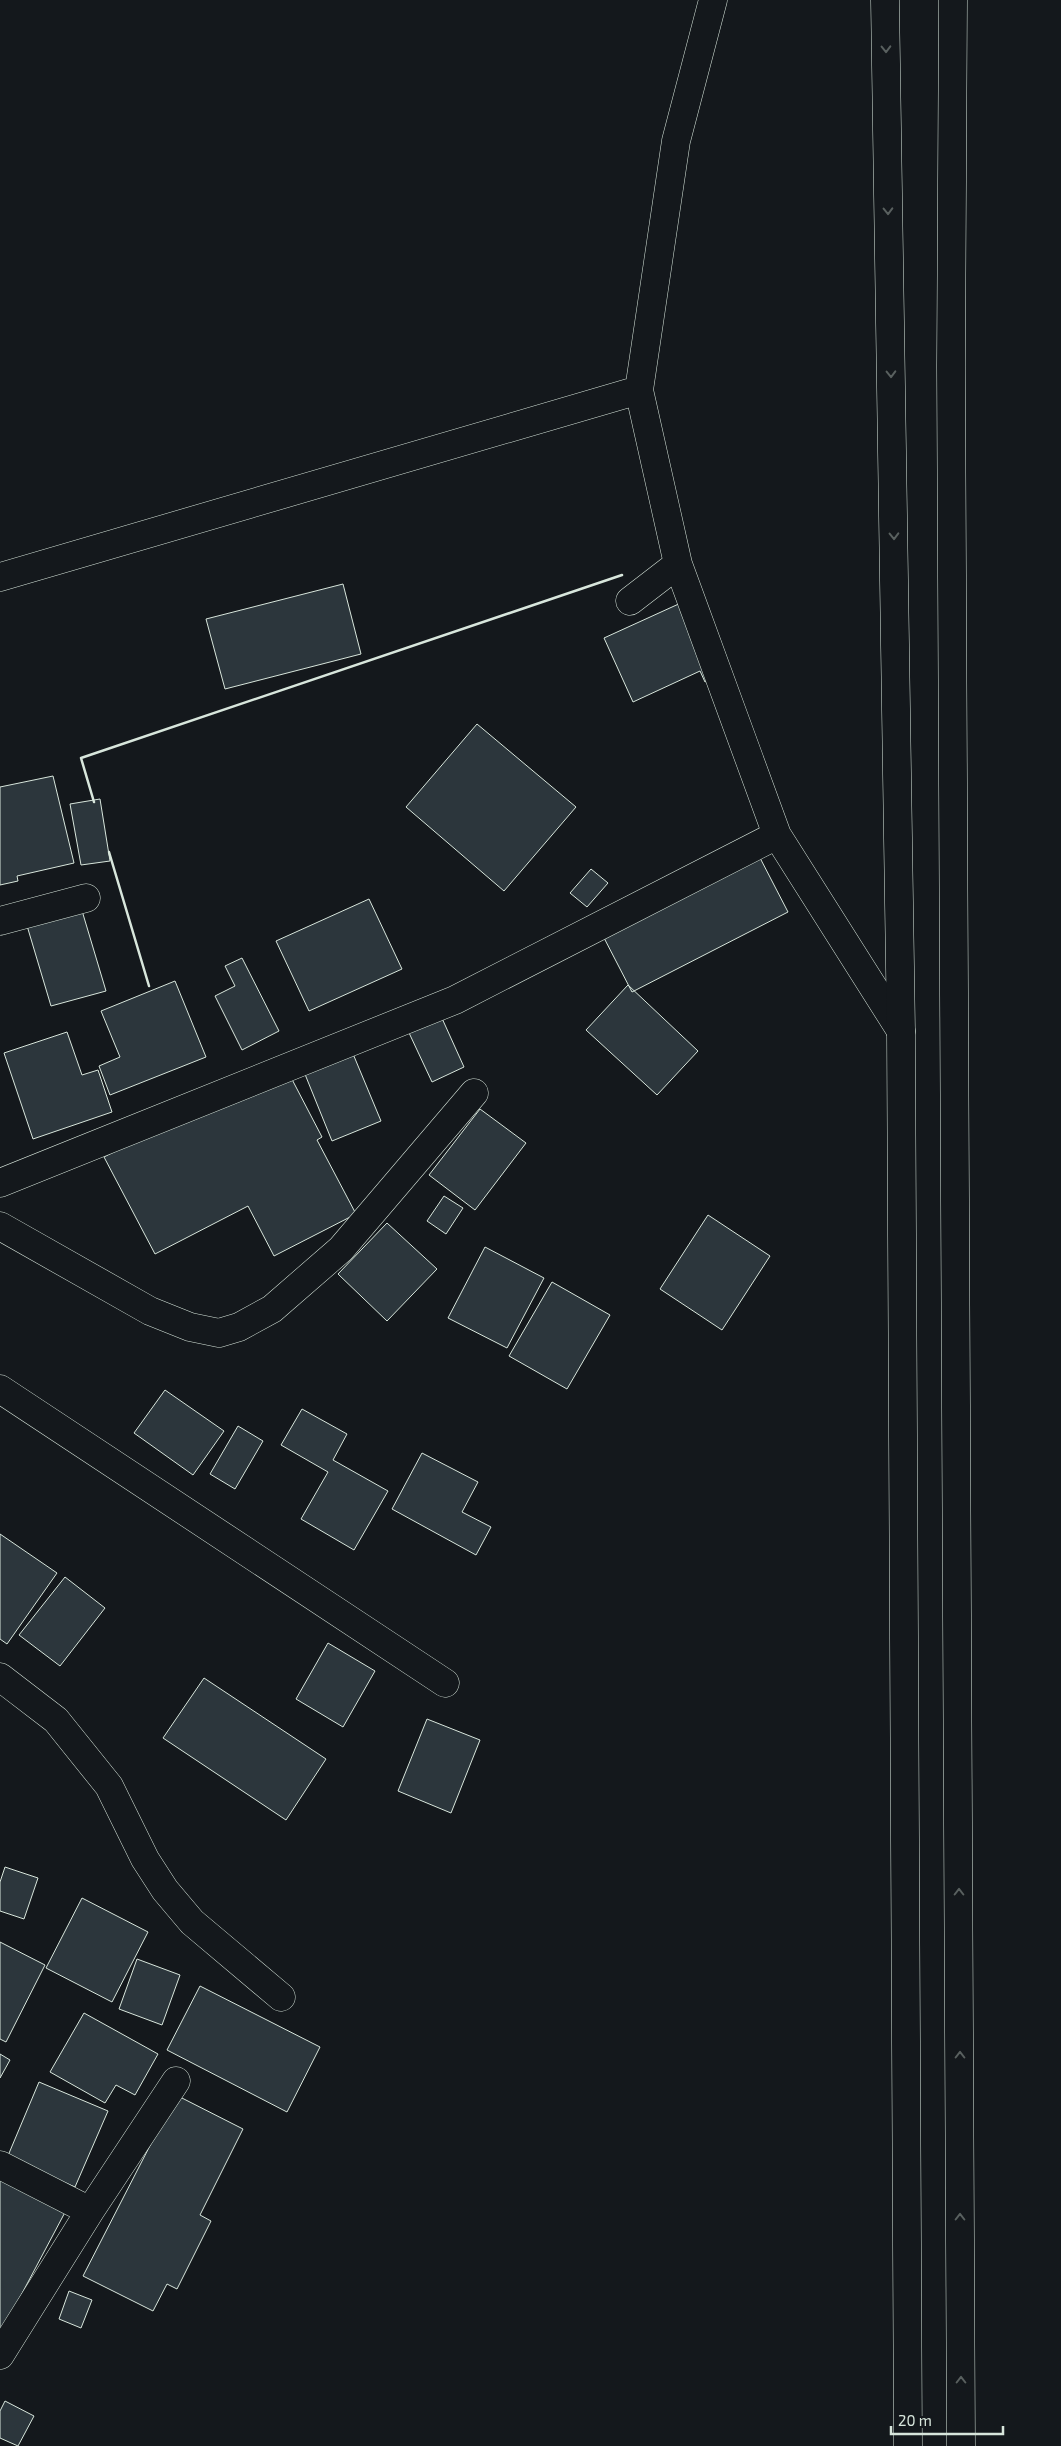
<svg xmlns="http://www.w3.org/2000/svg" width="1061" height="2446" font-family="'Exo 2',sans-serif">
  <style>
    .building { fill: #2c363c; stroke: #d8e6dc }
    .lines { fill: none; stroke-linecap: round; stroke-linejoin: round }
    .minor-casing { stroke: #d8e6dc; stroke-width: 29 }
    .trunk-casing { stroke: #d8e6dc; stroke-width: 29 }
    .minor { stroke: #14181c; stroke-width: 28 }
    .trunk { stroke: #14181c; stroke-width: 28 }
    .wall { stroke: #d8e6dc; stroke-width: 2.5 }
    .oneway { stroke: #59605f }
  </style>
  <rect width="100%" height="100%" fill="#14181c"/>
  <!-- building -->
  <path class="building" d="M 343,584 L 361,654 L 225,689 L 206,619 Z
    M 694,597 L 729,671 L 705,682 L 700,671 L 633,702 L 604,638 Z
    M 477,724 L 576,807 L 504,891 L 406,807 Z
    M 53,776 L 74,863 L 17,876 L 18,881 L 0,885 L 0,787 Z
    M 100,799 L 110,861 L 81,865 L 70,804 Z
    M 758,854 L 788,912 L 632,992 L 602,934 Z
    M 591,869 L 608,883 L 587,907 L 570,893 Z
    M 369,899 L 402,969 L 309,1011 L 276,941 Z
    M 80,904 L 106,991 L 51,1006 L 25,919 Z
    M 242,958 L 279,1031 L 242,1050 L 215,996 L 235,986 L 225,966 Z
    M 175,981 L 206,1057 L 110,1095 L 99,1066 L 120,1057 L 101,1011 Z
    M 628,985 L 698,1051 L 657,1095 L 586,1030 Z
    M 436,1005 L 464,1067 L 432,1082 L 403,1020 Z
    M 67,1032 L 82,1075 L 98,1070 L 112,1112 L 33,1139 L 4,1053 Z
    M 346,1037 L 381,1121 L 332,1141 L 298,1057 Z
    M 284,1064 L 322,1137 L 317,1140 L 356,1214 L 274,1256 L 248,1206 L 155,1254 L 104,1157 Z
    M 480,1109 L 526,1143 L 475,1210 L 429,1175 Z
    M 444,1196 L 463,1208 L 446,1234 L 427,1221 Z
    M 708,1215 L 770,1256 L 722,1330 L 660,1289 Z
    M 387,1223 L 437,1269 L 387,1321 L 338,1274 Z
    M 485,1247 L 544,1278 L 507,1348 L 448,1318 Z
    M 552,1282 L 610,1315 L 567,1389 L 509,1356 Z
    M 165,1390 L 224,1431 L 193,1475 L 134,1433 Z
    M 302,1409 L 347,1434 L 333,1460 L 388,1491 L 354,1550 L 301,1519 L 328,1472 L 281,1445 Z
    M 238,1426 L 263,1441 L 235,1489 L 210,1474 Z
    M 422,1453 L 478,1482 L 462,1512 L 491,1527 L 476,1555 L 392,1509 Z
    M 0,1534 L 57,1573 L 7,1644 L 0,1639 Z
    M 65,1577 L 105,1608 L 60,1666 L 19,1635 Z
    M 328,1643 L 375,1671 L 343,1727 L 296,1699 Z
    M 204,1678 L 326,1759 L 286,1820 L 163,1738 Z
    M 427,1719 L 480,1740 L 451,1813 L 398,1791 Z
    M 5,1867 L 38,1878 L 24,1919 L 0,1911 L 0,1882 Z
    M 82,1898 L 148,1932 L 112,2002 L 46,1968 Z
    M 0,1942 L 45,1965 L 6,2042 L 0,2039 Z
    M 137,1959 L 180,1975 L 162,2025 L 119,2009 Z
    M 200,1986 L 320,2047 L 287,2112 L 167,2050 Z
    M 84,2013 L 158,2054 L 135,2095 L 116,2085 L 105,2103 L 50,2072 Z
    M 0,2054 L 10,2060 L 0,2078 Z
    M 39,2082 L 108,2111 L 75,2187 L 7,2158 Z
    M 176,2095 L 243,2129 L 200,2215 L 211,2221 L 177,2289 L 167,2284 L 153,2311 L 83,2276 Z
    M 0,2164 L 71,2201 L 0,2335 Z
    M 69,2291 L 92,2300 L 81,2328 L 59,2319 Z
    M 5,2401 L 34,2416 L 18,2446 L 0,2438 L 0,2411 Z"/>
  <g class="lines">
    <!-- minor casing -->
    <g class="minor-casing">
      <path id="minor" d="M 713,0 L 676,141 L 639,390 L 678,564 L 777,835 L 901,1031
        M 0,577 L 639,390
        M 630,601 L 678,564
        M 0,921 L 86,898
        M 0,1183 L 455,1000 L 777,835
        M 0,1226 L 150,1311 L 190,1327 L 219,1333 L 239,1327 L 272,1309 L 341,1249 L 474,1093
        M 0,1389 L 445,1683
        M 0,1677 L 56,1720 L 109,1786 L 145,1859 L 165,1890 L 192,1922 L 281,1997
        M 0,2165 L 90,2211
        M 0,2355 L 90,2211 L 176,2081"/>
    </g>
    <!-- trunk casing -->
    <g class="trunk-casing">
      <path id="trunk" d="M 885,0 L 901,1031 L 908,2446
        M 953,0 L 951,367 L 961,2446"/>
    </g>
    <!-- minor -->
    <use href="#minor" class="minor"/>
    <!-- trunk -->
    <use href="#trunk" class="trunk"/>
    <!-- wall -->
    <path class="wall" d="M 94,802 L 81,758 L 622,575
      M 109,852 L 149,986"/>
  </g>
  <!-- one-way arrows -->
  <defs><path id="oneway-chevron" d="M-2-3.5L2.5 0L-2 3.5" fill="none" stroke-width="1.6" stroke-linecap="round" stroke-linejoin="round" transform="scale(1.25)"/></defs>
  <g class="oneway">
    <use href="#oneway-chevron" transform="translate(886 49) rotate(89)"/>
    <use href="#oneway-chevron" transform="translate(888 211) rotate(89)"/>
    <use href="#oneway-chevron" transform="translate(891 374) rotate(89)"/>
    <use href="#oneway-chevron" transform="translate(894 536) rotate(89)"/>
    <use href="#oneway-chevron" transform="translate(959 1892) rotate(-90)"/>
    <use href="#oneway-chevron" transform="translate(960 2055) rotate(-90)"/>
    <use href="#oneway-chevron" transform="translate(960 2217) rotate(-90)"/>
    <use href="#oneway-chevron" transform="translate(961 2380) rotate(-90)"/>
  </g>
  <!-- scale -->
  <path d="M891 2426v8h112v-8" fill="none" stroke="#d8e6dc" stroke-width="2.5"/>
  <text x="898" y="2426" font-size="15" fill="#d8e6dc" stroke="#14181c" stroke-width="4" paint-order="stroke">20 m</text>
</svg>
